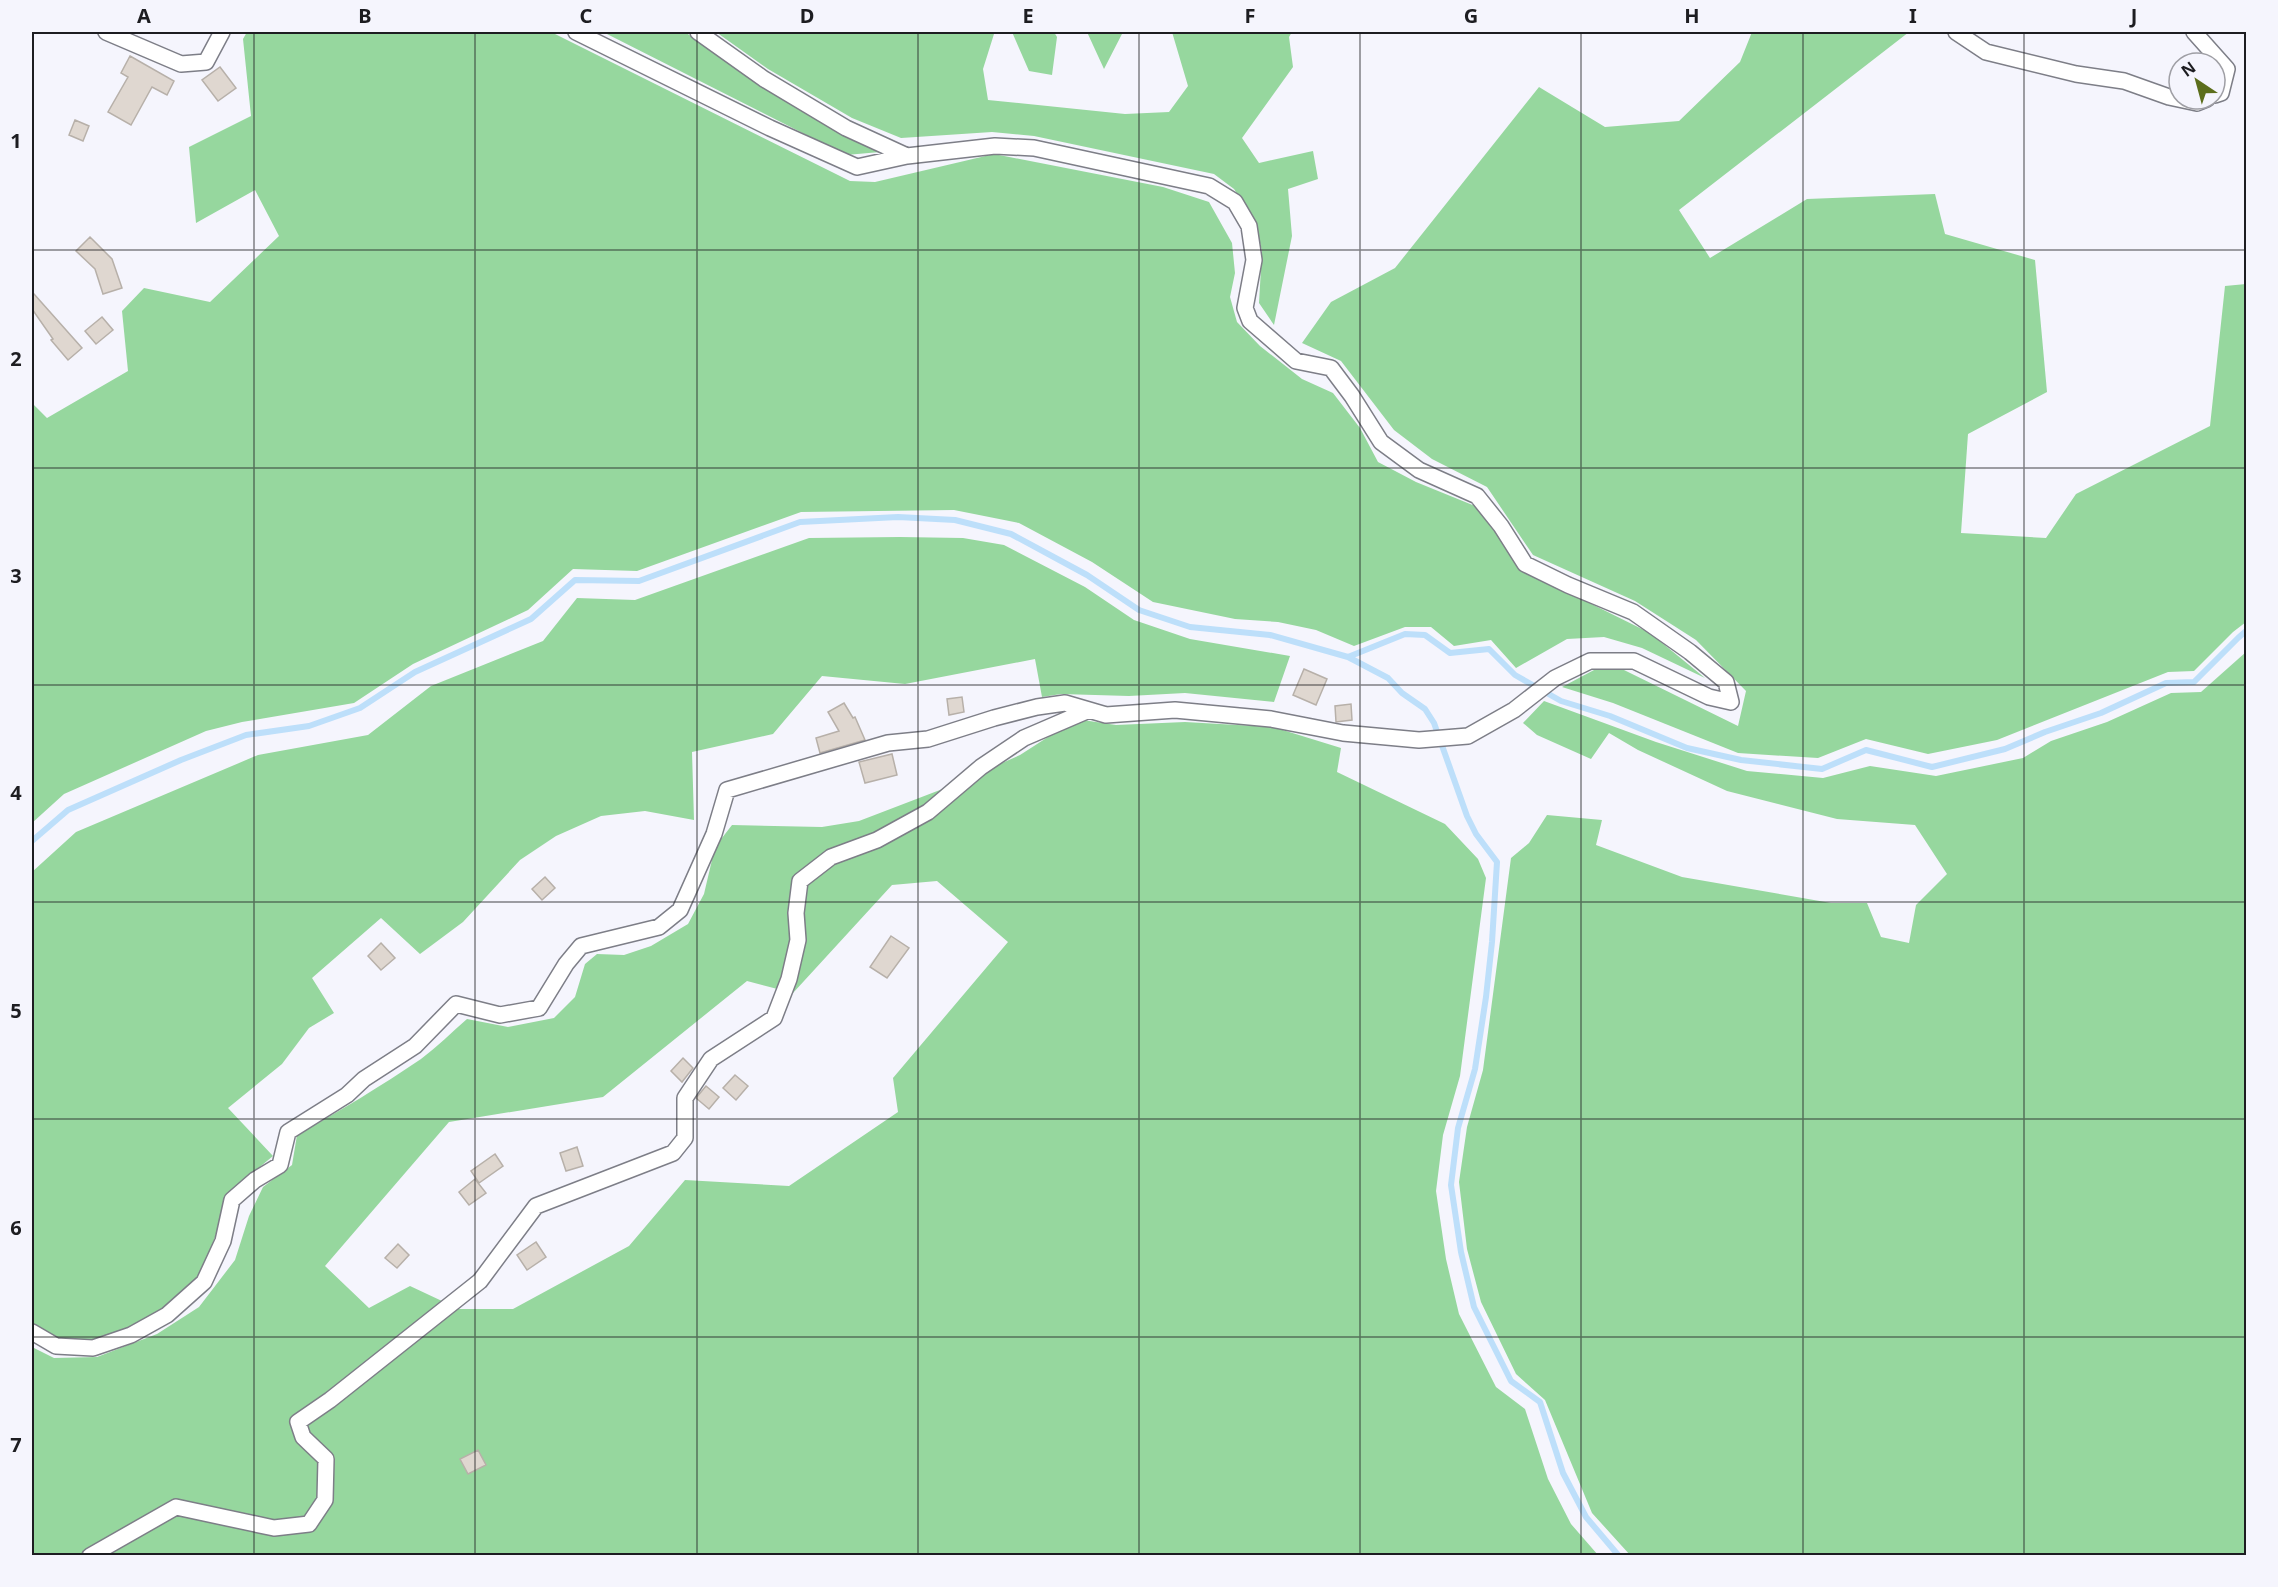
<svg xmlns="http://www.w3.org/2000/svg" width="2278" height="1587" font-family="'Noto Sans',sans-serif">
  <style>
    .green { fill: #96d79e; fill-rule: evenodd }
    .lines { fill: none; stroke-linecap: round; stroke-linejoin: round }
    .stream { stroke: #bddffa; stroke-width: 6 }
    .building { fill: #dfd7d0; stroke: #b7b0a9; stroke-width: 1.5 }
    .minor-casing { stroke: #7d7e87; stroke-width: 18 }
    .minor { stroke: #fff; stroke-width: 15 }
    .grid { fill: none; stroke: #1d1d21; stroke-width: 1.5; stroke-opacity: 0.55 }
    .neatline { fill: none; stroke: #1d1d21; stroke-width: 2 }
    .grid-label { font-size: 20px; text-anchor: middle; font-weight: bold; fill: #1d1d21 }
  </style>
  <rect width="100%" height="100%" fill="#f5f5fd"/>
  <!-- green -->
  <path class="green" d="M 247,32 L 551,32 L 850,181 L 875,182 L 994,154 L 1163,187 L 1209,202 L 1232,243 L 1235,273 L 1230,297 L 1237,322 L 1260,346 L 1302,379 L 1333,393 L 1360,428 L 1378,462 L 1416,482 L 1475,506 L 1525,571 L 1650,633 L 1705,678 L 1642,648 L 1604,637 L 1567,639 L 1516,668 L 1491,640 L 1454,646 L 1431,627 L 1405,627 L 1354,646 L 1316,630 L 1278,622 L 1235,619 L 1153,602 L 1092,562 L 1019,523 L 954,510 L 801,512 L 637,571 L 573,569 L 528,610 L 413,664 L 354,703 L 242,722 L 206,731 L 64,794 L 32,823 L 32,403 L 47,418 L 128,371 L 122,311 L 144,288 L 210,302 L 279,236 L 255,190 L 196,223 L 189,147 L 251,116 L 243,39 Z
    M 603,32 L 685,32 L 785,101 L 880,152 L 846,155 Z
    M 716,32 L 991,32 L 994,34 L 983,69 L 988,100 L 1125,114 L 1169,112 L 1188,86 L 1172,32 L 1292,32 L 1289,37 L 1293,67 L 1242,138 L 1259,163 L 1313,151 L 1318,179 L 1288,189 L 1292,236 L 1274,325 L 1259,303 L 1262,251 L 1254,219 L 1234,189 L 1214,174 L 1034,136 L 992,132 L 901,138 L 852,118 L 768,69 Z
    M 1012,32 L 1054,32 L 1057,37 L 1052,75 L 1029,71 Z
    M 1087,32 L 1123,32 L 1104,69 Z
    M 1752,32 L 1909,32 L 1679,210 L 1710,258 L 1807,199 L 1935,194 L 1945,234 L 2035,260 L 2047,392 L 1968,434 L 1961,533 L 2046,538 L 2076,494 L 2210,426 L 2225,286 L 2246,284 L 2246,622 L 2233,632 L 2194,671 L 2168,672 L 1997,740 L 1928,754 L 1866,739 L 1818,758 L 1738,753 L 1613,703 L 1562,687 L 1594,670 L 1624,670 L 1738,726 L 1746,691 L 1696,640 L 1635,601 L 1533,555 L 1487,487 L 1432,459 L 1394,430 L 1341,361 L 1302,343 L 1331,302 L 1395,268 L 1539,87 L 1605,127 L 1679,121 L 1740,62 Z
    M 900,537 L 963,538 L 1004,545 L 1085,587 L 1134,620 L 1190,639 L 1290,656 L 1274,702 L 1185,693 L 1129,696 L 1061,694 L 1042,697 L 1035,659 L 905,684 L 822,676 L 773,734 L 692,752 L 694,820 L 645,811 L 601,816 L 556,836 L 520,860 L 463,922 L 420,954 L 381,918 L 312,978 L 334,1013 L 309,1028 L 282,1064 L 228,1108 L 273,1156 L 227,1194 L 215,1237 L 201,1275 L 162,1312 L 132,1326 L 91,1341 L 62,1340 L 32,1325 L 32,872 L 76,832 L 258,755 L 368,735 L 431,686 L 543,641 L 577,598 L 635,600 L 809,538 Z
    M 2246,652 L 2246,1555 L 1630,1555 L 1592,1513 L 1545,1400 L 1516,1374 L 1481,1302 L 1467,1249 L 1459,1182 L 1467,1127 L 1483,1070 L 1511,858 L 1529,843 L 1547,815 L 1602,820 L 1596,845 L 1682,877 L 1831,903 L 1867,903 L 1881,937 L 1909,943 L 1916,905 L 1947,874 L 1915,825 L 1837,819 L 1727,791 L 1638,750 L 1609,733 L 1591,759 L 1537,735 L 1523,723 L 1544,701 L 1656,742 L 1747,771 L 1823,778 L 1870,766 L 1936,776 L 2023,758 L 2051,741 L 2107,722 L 2171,693 L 2201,692 Z
    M 1076,719 L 1116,725 L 1185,722 L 1273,727 L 1341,748 L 1337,772 L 1445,824 L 1478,859 L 1486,878 L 1460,1076 L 1443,1135 L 1436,1191 L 1446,1259 L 1459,1314 L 1496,1387 L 1525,1409 L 1548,1479 L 1571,1524 L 1598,1555 L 32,1555 L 32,1347 L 54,1358 L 97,1357 L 157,1334 L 199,1307 L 235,1260 L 249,1216 L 263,1187 L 292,1165 L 297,1135 C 340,1111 381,1086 421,1059 C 437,1047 452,1032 467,1019 L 508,1027 L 554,1018 L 575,997 L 585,964 L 597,954 L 624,955 L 651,946 L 688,924 L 704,894 L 715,847 L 732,825 L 822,827 L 859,821 L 953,785 L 1020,755 ZM 937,881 L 1008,942 L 893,1078 L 898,1112 L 789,1186 L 685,1180 L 629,1246 L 513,1309 L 459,1309 L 410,1286 L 369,1308 L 325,1266 L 449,1122 L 603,1097 L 747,981 L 793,993 L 892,885 Z"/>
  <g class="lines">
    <!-- stream -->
    <path class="stream" d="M 1348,657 L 1388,678 L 1402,693 L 1425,709 L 1434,723 L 1467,816 L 1476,834 L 1497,862 L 1492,942 L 1486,997 L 1475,1069 L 1458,1128 L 1451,1185 L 1461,1252 L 1474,1307 L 1511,1381 L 1540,1402 L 1563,1473 L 1586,1517 L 1619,1556
      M 32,841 L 68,810 L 181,760 L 246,735 L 309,726 L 360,708 L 415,672 L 531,619 L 575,580 L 639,581 L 800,522 L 898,517 L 955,520 L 1011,534 L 1087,575 L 1139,610 L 1190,627 L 1270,635 L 1348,657 L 1405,634 L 1425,635 L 1450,653 L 1489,649 L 1515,675 L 1561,701 L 1610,716 L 1687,748 L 1741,760 L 1822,769 L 1866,750 L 1932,767 L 2005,749 L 2045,732 L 2101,713 L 2166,683 L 2194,682 L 2238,638 L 2246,631"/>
  </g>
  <!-- building -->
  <path class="building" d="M 130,56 L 174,81 L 167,95 L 152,87 L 131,125 L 108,112 L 128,77 L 121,73 Z
    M 220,67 L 236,88 L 218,101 L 202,80 Z
    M 75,120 L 89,126 L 83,141 L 69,135 Z
    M 90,237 L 112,259 L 122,288 L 103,294 L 95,269 L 76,251 Z
    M 34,294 L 82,348 L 68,360 L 51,340 L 53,339 L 32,309 L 32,296 Z
    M 102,317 L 113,330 L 96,344 L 85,331 Z
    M 1304,669 L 1327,679 L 1316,705 L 1293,695 Z
    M 962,697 L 964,712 L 949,715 L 947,699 Z
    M 844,703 L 853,718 L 855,717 L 865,740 L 820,753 L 816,738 L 839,731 L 828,712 Z
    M 1351,704 L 1352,720 L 1336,722 L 1335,706 Z
    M 892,754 L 897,775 L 865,783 L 859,762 Z
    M 545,877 L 555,888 L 542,900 L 532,889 Z
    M 891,936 L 909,948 L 887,978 L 870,967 Z
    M 381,943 L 395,958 L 381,970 L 368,956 Z
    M 683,1058 L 693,1068 L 682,1082 L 671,1071 Z
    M 735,1075 L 748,1086 L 736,1100 L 723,1088 Z
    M 706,1086 L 719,1097 L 709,1109 L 696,1098 Z
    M 577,1147 L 583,1166 L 566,1171 L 560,1153 Z
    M 495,1154 L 503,1166 L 479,1183 L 471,1171 Z
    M 475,1179 L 486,1193 L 469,1205 L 459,1192 Z
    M 536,1242 L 546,1257 L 527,1270 L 517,1255 Z
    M 398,1244 L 409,1255 L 397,1268 L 385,1258 Z
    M 478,1450 L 486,1465 L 468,1474 L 460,1459 Z"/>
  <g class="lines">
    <!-- minor casing -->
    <g class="minor-casing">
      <path id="minor" d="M 106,32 L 181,64 L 206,62 L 222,32
        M 698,32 L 764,79 L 846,128 L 907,156
        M 1956,32 L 1986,52 L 2076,74 L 2124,81 L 2169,97 L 2197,103 L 2207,99
        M 2194,32 L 2227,69 L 2221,93 L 2215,95
        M 32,1332 L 56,1346 L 93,1348 L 131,1335 L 167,1315 L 204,1282 L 223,1241 L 232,1200 L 255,1180 L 280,1165 L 288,1132 L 347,1095 L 364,1079 L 415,1046 L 456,1004 L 500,1015 L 539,1008 L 566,964 L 581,946 L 659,927 L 680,910 L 714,834 L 727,790 L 888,743 L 928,739 L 994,718 L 1037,707 L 1065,703 L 1106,715 L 1175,710 L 1271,719 L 1343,733 L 1419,740 L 1468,736 L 1514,710 L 1555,678 L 1590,661 L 1634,661 L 1709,697 L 1731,702 L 1726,682 L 1690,652 L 1633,612 L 1568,585 L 1525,564 L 1501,526 L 1477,496 L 1419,470 L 1381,442 L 1352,396 L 1331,368 L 1296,361 L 1250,321 L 1245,308 L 1254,260 L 1249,226 L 1235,202 L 1209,186 L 1034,148 L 995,146 L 907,156 L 857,167 L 770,128 L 576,32
        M 90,1556 L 176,1507 L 274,1528 L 309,1524 L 325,1500 L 326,1459 L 303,1437 L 298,1422 L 330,1400 L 480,1281 L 536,1206 L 673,1153 L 685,1138 L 685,1098 L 711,1059 L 774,1018 L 789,979 L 798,940 L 796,913 L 800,881 L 831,857 L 877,840 L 928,812 L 981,767 L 1024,738 L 1089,710"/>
    </g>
    <!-- minor -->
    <use href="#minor" class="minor"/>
  </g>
  <!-- grid -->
  <path class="grid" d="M 254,32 L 254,1556M 475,32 L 475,1556M 697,32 L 697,1556M 918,32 L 918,1556M 1139,32 L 1139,1556M 1360,32 L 1360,1556M 1581,32 L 1581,1556M 1803,32 L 1803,1556M 2024,32 L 2024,1556M 32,250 L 2246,250M 32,468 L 2246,468M 32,685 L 2246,685M 32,902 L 2246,902M 32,1119 L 2246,1119M 32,1337 L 2246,1337"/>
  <!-- border -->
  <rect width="2278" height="1587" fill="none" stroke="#f5f5fd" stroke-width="66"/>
  <!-- north arrow -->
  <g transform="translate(2197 81) rotate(324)"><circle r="28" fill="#f5f5fd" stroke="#9f9fa5" stroke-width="1.5"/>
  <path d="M0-4.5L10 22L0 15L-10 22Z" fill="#5c6e1c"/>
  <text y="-9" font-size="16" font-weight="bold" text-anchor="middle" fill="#1d1d21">N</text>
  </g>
  <rect x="33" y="33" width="2212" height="1521" class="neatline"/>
  <g class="grid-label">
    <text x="144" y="23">A</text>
    <text x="365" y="23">B</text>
    <text x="586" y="23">C</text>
    <text x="807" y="23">D</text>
    <text x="1028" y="23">E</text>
    <text x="1250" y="23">F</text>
    <text x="1471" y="23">G</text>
    <text x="1692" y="23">H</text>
    <text x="1913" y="23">I</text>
    <text x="2134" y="23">J</text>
    <text x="16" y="148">1</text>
    <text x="16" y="366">2</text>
    <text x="16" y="583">3</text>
    <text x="16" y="800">4</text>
    <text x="16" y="1018">5</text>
    <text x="16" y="1235">6</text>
    <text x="16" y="1452">7</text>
  </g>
</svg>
